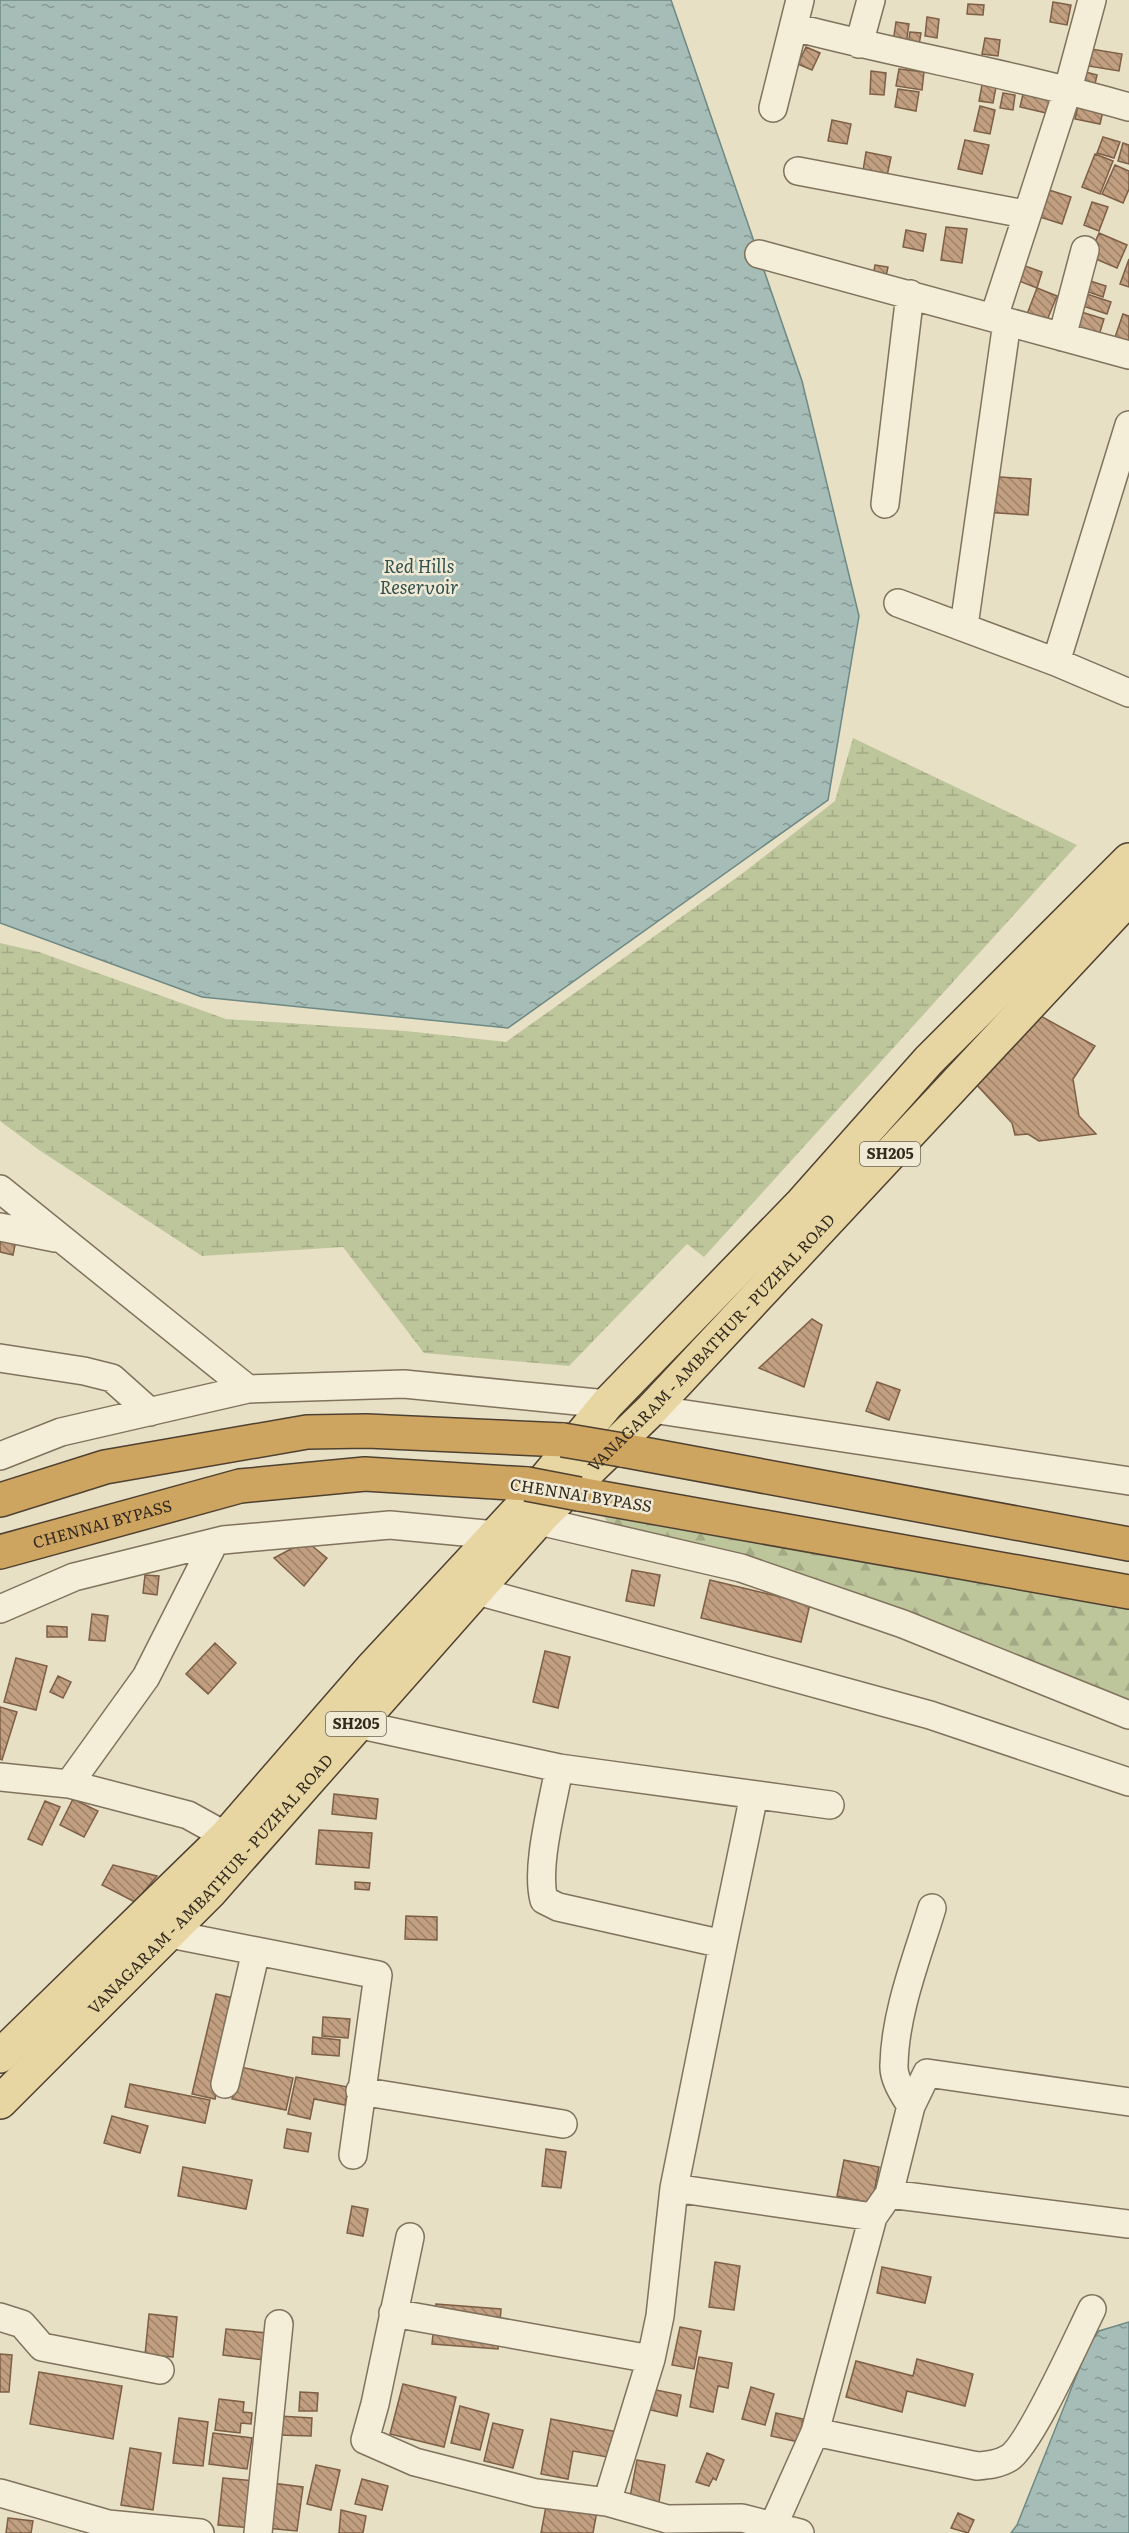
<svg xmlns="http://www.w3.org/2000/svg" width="1129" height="2533" font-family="Literata,serif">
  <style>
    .forest { fill: url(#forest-firs) }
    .wetland { fill: url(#wetland-marsh) }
    .water { fill: url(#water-ripples); stroke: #6e8984; stroke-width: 1.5 }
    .building { fill: url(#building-back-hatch); stroke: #7d5f46; stroke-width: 1.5 }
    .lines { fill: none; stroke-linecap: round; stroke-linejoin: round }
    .minor-casing { stroke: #81725d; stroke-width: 30 }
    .major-casing { stroke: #4f4131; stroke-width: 36 }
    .highway-casing { stroke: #4f4131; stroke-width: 36 }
    .minor { stroke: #f4edd7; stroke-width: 27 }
    .major { stroke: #e7d5a2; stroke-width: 33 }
    .highway { stroke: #cda460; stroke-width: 33 }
    .highway-bridge-casing { stroke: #4f4131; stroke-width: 36; stroke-linecap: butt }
    .highway-bridge { stroke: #cda460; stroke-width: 33 }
    .labels { text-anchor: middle; stroke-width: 5; stroke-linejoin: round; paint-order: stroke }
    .shield { fill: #f0ead4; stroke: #6c6455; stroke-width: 1.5 }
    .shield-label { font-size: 15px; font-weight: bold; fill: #332a1f }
    .street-label { font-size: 16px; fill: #332a1f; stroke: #f0ead4 }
    .water-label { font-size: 18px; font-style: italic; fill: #315151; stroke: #f0ead4 }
  </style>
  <defs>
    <pattern id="forest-firs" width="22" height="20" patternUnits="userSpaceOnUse" patternTransform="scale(1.5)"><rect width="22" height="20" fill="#bdc59b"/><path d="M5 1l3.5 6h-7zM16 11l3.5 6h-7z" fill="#a3a985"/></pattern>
    <pattern id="wetland-marsh" width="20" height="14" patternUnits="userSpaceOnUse" patternTransform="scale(1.5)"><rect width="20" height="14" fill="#bdc59b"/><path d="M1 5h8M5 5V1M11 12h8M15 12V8" fill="none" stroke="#a3a985"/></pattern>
    <pattern id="water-ripples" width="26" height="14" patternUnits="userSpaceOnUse" patternTransform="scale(1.5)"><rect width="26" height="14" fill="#a6bcb7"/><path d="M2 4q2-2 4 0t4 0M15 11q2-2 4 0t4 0" fill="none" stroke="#889994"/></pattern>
    <pattern id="building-back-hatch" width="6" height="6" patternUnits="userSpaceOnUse" patternTransform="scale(1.5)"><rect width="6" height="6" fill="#c19f80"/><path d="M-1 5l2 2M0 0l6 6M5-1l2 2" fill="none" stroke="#9d8268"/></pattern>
  </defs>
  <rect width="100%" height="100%" fill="#e8e0c5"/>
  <!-- forest -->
  <path class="forest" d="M 601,1512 L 1129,1605 L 1129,1702 L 905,1610 L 742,1555 L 610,1526 Z"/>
  <!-- wetland -->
  <path class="wetland" d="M 853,738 L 1077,845 L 704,1257 L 687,1244 L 569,1366 L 424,1353 L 343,1247 L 202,1256 L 39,1150 L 0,1121 L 0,943 L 39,952 L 226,1019 L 406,1031 L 506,1042 L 743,873 L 835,801 Z"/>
  <!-- water -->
  <path class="water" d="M 0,0 L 671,0 L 802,381 L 859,616 L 828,800 L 508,1028 L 202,997 L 0,923 Z
    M 1129,2322 L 1129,2533 L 1011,2533 L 1017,2525 L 1089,2344 L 1099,2331 Z"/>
  <!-- building -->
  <path class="building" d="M 1053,2 L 1071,5 L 1067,25 L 1050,22 Z
    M 968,4 L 984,5 L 983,15 L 967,14 Z
    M 927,17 L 939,19 L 937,38 L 925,36 Z
    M 896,22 L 909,24 L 906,44 L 893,42 Z
    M 910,32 L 921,33 L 918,51 L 907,50 Z
    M 985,38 L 1000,40 L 998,56 L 982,54 Z
    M 806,47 L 820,53 L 812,70 L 798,64 Z
    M 1085,48 L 1122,54 L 1119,71 L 1082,65 Z
    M 899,69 L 924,72 L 922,90 L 896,86 Z
    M 871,71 L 886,73 L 884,95 L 870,94 Z
    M 1082,71 L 1097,75 L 1093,93 L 1077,89 Z
    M 982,85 L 996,87 L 993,103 L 979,101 Z
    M 898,89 L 919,92 L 916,111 L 895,107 Z
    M 1024,90 L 1059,98 L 1055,115 L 1020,107 Z
    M 1003,93 L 1015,95 L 1013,110 L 1000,108 Z
    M 1078,105 L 1103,111 L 1100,124 L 1075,119 Z
    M 980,106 L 995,110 L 990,134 L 974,131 Z
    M 832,120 L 851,124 L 847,144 L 828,141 Z
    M 1103,137 L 1120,142 L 1114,158 L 1097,153 Z
    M 965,140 L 989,145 L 982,174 L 958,169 Z
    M 1123,143 L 1129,145 L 1129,164 L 1118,161 Z
    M 866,152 L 891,157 L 887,176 L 863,171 Z
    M 1095,154 L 1113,161 L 1100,194 L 1082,187 Z
    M 1115,165 L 1129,171 L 1129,189 L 1123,203 L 1102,194 Z
    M 1046,189 L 1071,197 L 1062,224 L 1037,216 Z
    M 1092,202 L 1108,207 L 1099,231 L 1084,225 Z
    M 946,227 L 967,229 L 962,263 L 941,260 Z
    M 906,230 L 926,234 L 923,251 L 903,247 Z
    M 1099,233 L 1127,245 L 1117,268 L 1089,256 Z
    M 1129,259 L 1129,287 L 1120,284 Z
    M 1014,262 L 1042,272 L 1037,288 L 1009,277 Z
    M 875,265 L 888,267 L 884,285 L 872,283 Z
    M 1084,279 L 1106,286 L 1103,297 L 1080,289 Z
    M 1037,288 L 1057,296 L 1043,330 L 1024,322 Z
    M 1081,292 L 1111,302 L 1107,314 L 1077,304 Z
    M 1075,310 L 1104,319 L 1096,345 L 1067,336 Z
    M 1123,314 L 1129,316 L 1129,351 L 1112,346 Z
    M 986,476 L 1031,479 L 1028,515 L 983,512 Z
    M 1037,1014 L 1095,1046 L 1073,1079 L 1079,1116 L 1096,1134 L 1039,1141 L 1028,1134 L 1015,1135 L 1012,1123 L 974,1082 Z
    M 0,1238 L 16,1240 L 13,1255 L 0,1252 Z
    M 812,1319 L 822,1325 L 804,1387 L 759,1368 Z
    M 877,1382 L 900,1390 L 889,1420 L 866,1411 Z
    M 306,1541 L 327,1558 L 304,1586 L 274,1558 Z
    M 632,1570 L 660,1575 L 654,1606 L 626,1601 Z
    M 145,1575 L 159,1576 L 157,1595 L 143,1593 Z
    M 710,1580 L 810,1604 L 801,1642 L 701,1618 Z
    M 92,1614 L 108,1616 L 105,1641 L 89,1640 Z
    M 47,1626 L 67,1627 L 67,1637 L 47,1637 Z
    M 215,1643 L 236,1663 L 208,1694 L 186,1674 Z
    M 545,1651 L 570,1657 L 558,1708 L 533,1702 Z
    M 16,1658 L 47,1666 L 36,1710 L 4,1702 Z
    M 58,1676 L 71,1682 L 63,1698 L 50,1692 Z
    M 0,1707 L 17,1712 L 2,1760 L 0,1759 Z
    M 334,1794 L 378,1799 L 376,1819 L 332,1814 Z
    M 73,1799 L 98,1811 L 84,1837 L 60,1825 Z
    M 45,1801 L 60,1807 L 42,1845 L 28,1839 Z
    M 319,1830 L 372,1833 L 369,1868 L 316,1864 Z
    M 113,1865 L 157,1876 L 135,1902 L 102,1885 Z
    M 355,1882 L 370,1883 L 369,1890 L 355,1889 Z
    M 406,1916 L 437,1917 L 437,1940 L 405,1939 Z
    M 216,1994 L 238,1999 L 215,2099 L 192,2094 Z
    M 323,2017 L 350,2019 L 348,2038 L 322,2036 Z
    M 313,2037 L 340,2040 L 339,2056 L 312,2054 Z
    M 240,2067 L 293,2078 L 286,2110 L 232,2099 Z
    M 296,2077 L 348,2087 L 345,2105 L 314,2099 L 310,2119 L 288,2114 Z
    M 130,2084 L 210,2100 L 205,2123 L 125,2107 Z
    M 112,2116 L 148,2126 L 140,2153 L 104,2143 Z
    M 287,2129 L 311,2133 L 308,2152 L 284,2148 Z
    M 546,2149 L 566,2152 L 561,2188 L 542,2186 Z
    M 844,2160 L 879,2167 L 872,2203 L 837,2196 Z
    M 183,2167 L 252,2180 L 246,2209 L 178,2196 Z
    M 352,2206 L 368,2209 L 363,2236 L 347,2233 Z
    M 715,2262 L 740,2266 L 734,2310 L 709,2307 Z
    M 882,2267 L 931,2277 L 925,2303 L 877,2293 Z
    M 436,2304 L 501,2309 L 498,2349 L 432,2344 Z
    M 149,2314 L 177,2317 L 173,2357 L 145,2355 Z
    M 680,2327 L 701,2331 L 694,2369 L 672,2365 Z
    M 226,2329 L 268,2333 L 264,2360 L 223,2355 Z
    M 0,2354 L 12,2355 L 9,2392 L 0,2392 Z
    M 699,2357 L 732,2363 L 728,2388 L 718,2386 L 713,2412 L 690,2407 Z
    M 917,2359 L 973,2374 L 965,2406 L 907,2391 L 902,2412 L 846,2397 L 856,2361 L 913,2376 Z
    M 39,2372 L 122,2386 L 113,2439 L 30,2424 Z
    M 403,2384 L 456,2397 L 444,2447 L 390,2434 Z
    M 751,2387 L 774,2394 L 765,2425 L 742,2419 Z
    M 646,2388 L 681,2395 L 677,2416 L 642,2408 Z
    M 300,2392 L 318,2393 L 317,2411 L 299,2411 Z
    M 219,2399 L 244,2402 L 243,2412 L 252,2413 L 251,2424 L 241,2423 L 240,2433 L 215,2430 Z
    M 460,2406 L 489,2414 L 480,2450 L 451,2443 Z
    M 776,2413 L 803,2419 L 799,2442 L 771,2436 Z
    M 279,2416 L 312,2418 L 311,2436 L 278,2435 Z
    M 179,2418 L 208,2422 L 203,2466 L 173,2463 Z
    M 551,2419 L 618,2432 L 613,2458 L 573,2451 L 568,2479 L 541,2474 Z
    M 493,2423 L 523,2430 L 513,2468 L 484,2461 Z
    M 213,2433 L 252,2438 L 247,2469 L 209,2464 Z
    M 130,2448 L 161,2453 L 153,2510 L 121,2505 Z
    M 707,2453 L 724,2460 L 716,2480 L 713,2478 L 709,2486 L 696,2482 Z
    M 637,2460 L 665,2465 L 659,2502 L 630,2497 Z
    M 316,2465 L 340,2470 L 331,2510 L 307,2504 Z
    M 223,2478 L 257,2481 L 252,2528 L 218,2525 Z
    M 362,2479 L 388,2486 L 382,2510 L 355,2504 Z
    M 272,2483 L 303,2487 L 297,2531 L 266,2528 Z
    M 547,2501 L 597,2511 L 593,2533 L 541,2533 Z
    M 341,2510 L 366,2516 L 363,2533 L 339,2533 Z
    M 958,2513 L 974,2520 L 968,2533 L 951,2528 Z
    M 8,2518 L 33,2521 L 31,2533 L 6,2533 Z"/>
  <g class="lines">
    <!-- minor casing -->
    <g class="minor-casing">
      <path id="minor" d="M 794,27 C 905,56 1018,75 1129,107
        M 859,44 L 871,0
        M 773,108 L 800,0
        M 798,171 L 1025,214
        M 759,254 L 1129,355
        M 994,317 L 1068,89 L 1092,0
        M 1062,337 L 1085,250
        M 885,504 L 910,294
        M 898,603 L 1056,662 L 1129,693
        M 964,626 L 1007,322
        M 1056,662 L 1129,425
        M 0,1189 L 248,1389
        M 0,1227 L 55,1238
        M 0,1358 L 84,1371 L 112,1378 L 150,1412
        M 652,1409 L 1129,1481
        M 0,1456 L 61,1432 L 248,1389 L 404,1384 L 607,1404
        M 539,1521 L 741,1568 L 903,1624 L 1129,1715
        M 477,1591 L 930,1715 L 1129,1782
        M 0,1609 L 74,1577 L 223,1540 L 390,1525 L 496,1535 L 511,1539
        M 357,1724 L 559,1768 C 553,1804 535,1866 544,1900 L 558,1907 L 723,1944 L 674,2188 L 660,2316 L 651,2359 L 607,2502
        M 559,1768 L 830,1805
        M 0,1777 L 69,1784 L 188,1815 L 226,1836
        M 69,1784 L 146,1677 L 214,1543
        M 170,1934 L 378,1975 L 353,2155
        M 723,1944 L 754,1795
        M 225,2084 L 256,1951
        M 360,2091 L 563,2124
        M 911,2106 C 904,2095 893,2079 894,2065 C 895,2012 917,1958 932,1908
        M 674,2188 L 873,2217
        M 889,2194 L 1129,2224
        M 410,2237 L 375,2404 L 365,2440 L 415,2462 L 536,2493 L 607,2502 L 667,2519 L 742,2518 L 800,2533
        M 393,2313 L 651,2359
        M 0,2317 L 22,2324 L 42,2347 L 160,2370
        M 815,2432 L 977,2466 C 989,2465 999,2464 1009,2458 C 1030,2445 1078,2337 1092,2309
        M 0,2493 L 108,2524 L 200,2533
        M 258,2533 L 279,2324
        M 767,2533 L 774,2524 L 815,2432 L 873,2217 L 889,2194 L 911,2106 L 927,2073 L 1129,2102"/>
    </g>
    <!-- major casing -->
    <g class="major-casing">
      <g id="major">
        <path d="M 0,2056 L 226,1836 L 371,1669 L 527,1501 L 607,1404 L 802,1203 L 929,1060 L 1129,860"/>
        <path id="s1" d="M 0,2102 L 210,1892 L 543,1515 L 652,1409 L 1129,898"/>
      </g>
    </g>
    <!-- highway casing -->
    <g class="highway-casing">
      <g id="highway">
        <path d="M 622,1450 L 1129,1544"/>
        <path d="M 579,1494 L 1129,1592"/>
        <path d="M 0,1500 L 105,1467 L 307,1432 L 367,1431 L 563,1440"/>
        <path id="s2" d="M 0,1552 L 240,1486 L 365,1474 L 527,1484"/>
      </g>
    </g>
    <!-- minor -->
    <use href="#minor" class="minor"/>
    <!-- major -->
    <use href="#major" class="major"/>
    <!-- highway -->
    <use href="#highway" class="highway"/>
    <!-- highway-bridge casing -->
    <g class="highway-bridge-casing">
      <path id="highway-bridge" d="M 563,1440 L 622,1450
        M 527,1484 L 579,1494"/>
    </g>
    <!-- highway-bridge -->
    <use href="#highway-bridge" class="highway-bridge"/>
  </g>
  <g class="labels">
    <!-- shield labels -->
    <g class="shield">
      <rect x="860" y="1142" width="60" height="24" rx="4.5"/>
      <rect x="326" y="1712" width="60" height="24" rx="4.5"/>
    </g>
    <g class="shield-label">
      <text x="890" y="1159">SH205</text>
      <text x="356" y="1729">SH205</text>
    </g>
    <!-- street labels -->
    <g class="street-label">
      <text dy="6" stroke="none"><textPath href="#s1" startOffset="1041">VANAGARAM - AMBATHUR - PUZHAL ROAD</textPath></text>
      <text transform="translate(581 1495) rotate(9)" y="6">CHENNAI BYPASS</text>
      <text dy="6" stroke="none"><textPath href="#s2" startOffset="106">CHENNAI BYPASS</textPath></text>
      <text dy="6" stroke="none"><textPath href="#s1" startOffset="303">VANAGARAM - AMBATHUR - PUZHAL ROAD</textPath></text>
    </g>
    <!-- water labels -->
    <g class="water-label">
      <text x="419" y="573">Red Hills<tspan x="419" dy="21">Reservoir</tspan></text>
    </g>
  </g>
</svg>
